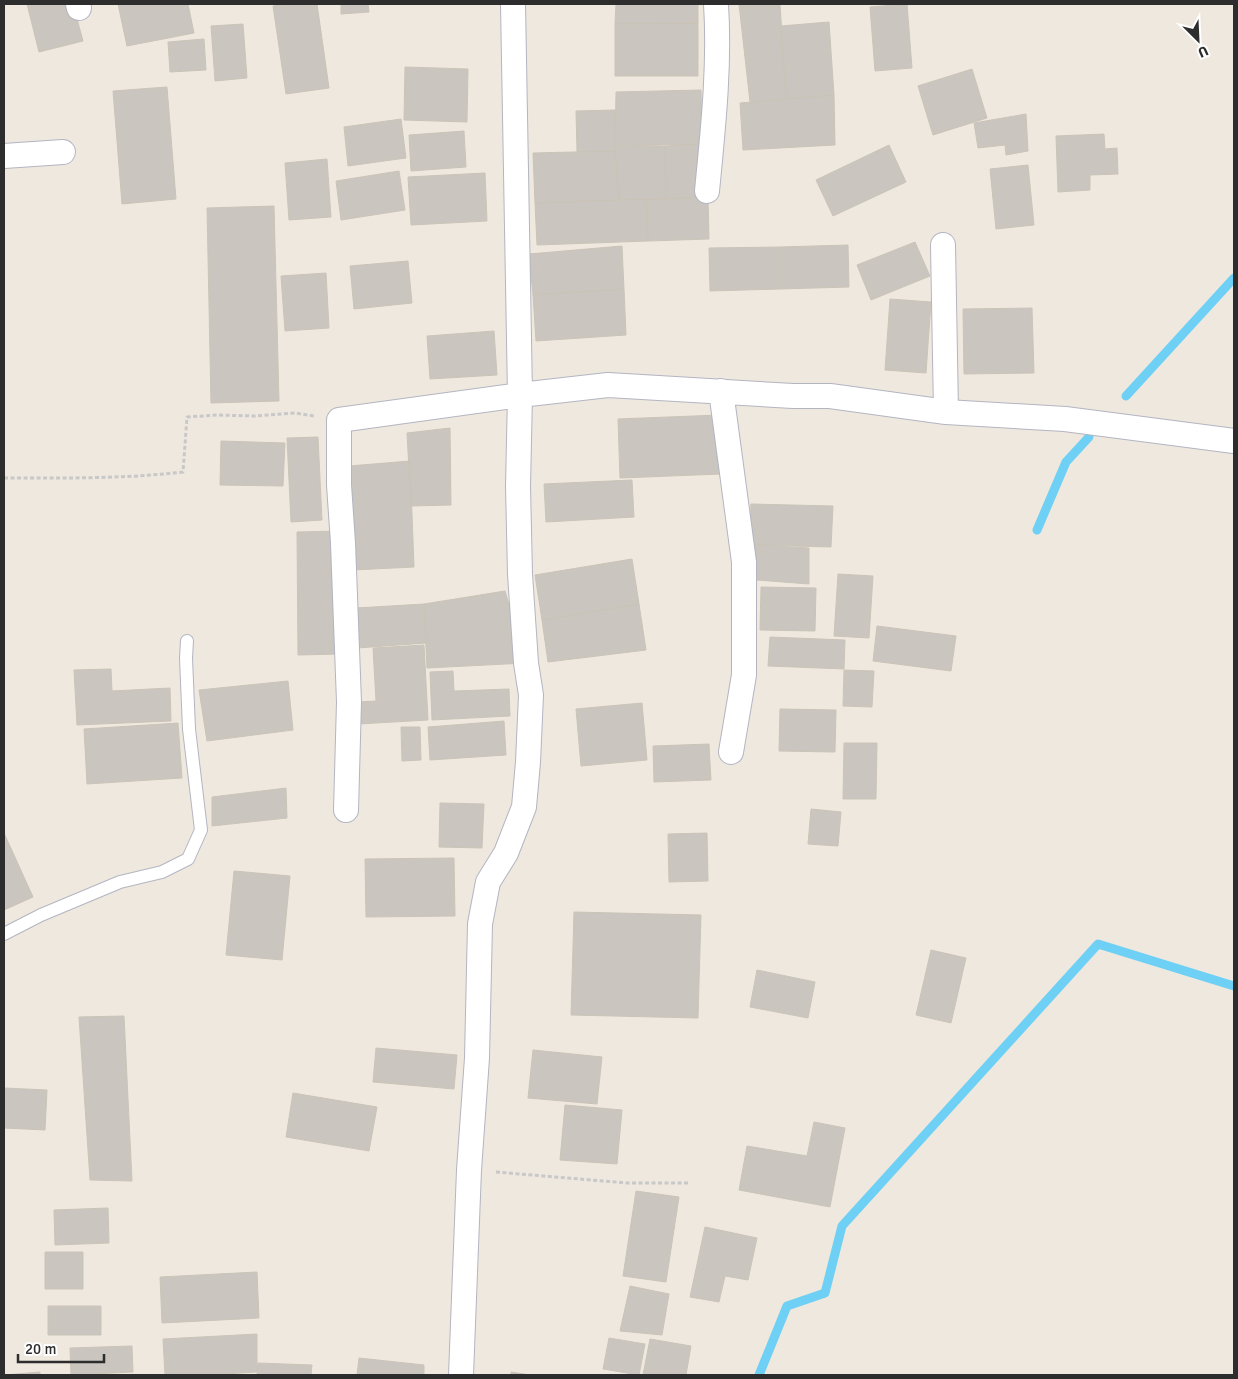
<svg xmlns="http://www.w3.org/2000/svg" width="1238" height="1379" font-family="Signika,sans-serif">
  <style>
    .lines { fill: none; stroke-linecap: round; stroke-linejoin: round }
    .stream { stroke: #6ed0f4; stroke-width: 9 }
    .building { fill: #cac5be; stroke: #cac4b8 }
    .lane-casing { stroke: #b3b5c1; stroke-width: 14 }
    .street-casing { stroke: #b3b5c1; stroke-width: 26 }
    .path { stroke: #c8c8c8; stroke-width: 3; stroke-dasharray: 4 2.5; stroke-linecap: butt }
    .lane { stroke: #fff; stroke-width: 12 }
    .street { stroke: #fff; stroke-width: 24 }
  </style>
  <rect width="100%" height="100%" fill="#efe8df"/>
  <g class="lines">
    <!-- stream -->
    <path class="stream" d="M 1126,396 L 1234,278
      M 1037,530 L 1066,462 L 1089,437
      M 759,1375 L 787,1306 L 825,1293 L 842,1226 L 1098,944 L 1234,986"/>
  </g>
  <!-- building -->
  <path class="building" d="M 27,4 L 73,4 L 83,41 L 39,52 Z
    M 118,4 L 188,4 L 194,33 L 127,46 Z
    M 287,4 L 317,4 L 329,88 L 286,94 L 273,6 Z
    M 341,4 L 368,4 L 369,12 L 341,14 Z
    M 616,4 L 698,4 L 698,23 L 615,24 Z
    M 739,4 L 780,4 L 786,99 L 750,102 Z
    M 907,4 L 912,68 L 875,71 L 870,7 Z
    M 829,22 L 834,95 L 786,99 L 781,26 Z
    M 698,23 L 698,76 L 615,76 L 615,24 Z
    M 243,24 L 247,78 L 215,81 L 211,26 Z
    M 204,39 L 206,70 L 170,72 L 168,42 Z
    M 405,67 L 468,69 L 467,122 L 404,120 Z
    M 972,69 L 987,118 L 933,135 L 918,86 Z
    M 167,87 L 176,199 L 122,204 L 113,91 Z
    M 701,90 L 702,144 L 615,146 L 616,92 Z
    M 834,95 L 835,145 L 743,150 L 740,103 Z
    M 615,110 L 615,151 L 577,152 L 576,111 Z
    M 1026,114 L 1028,151 L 1006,155 L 1005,145 L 978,148 L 974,123 Z
    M 401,119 L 406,158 L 348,166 L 344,127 Z
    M 464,131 L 466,167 L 411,171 L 409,135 Z
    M 1104,134 L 1105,149 L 1117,148 L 1118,174 L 1090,175 L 1090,190 L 1058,192 L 1056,136 Z
    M 702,144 L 702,197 L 666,199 L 665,146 Z
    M 889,145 L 906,182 L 833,216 L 816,180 Z
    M 615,146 L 665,146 L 666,199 L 619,200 Z
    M 615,151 L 619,200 L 535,203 L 533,153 Z
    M 327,159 L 331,217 L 289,220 L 285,163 Z
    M 1028,165 L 1034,225 L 996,229 L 990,169 Z
    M 399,171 L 405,210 L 341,220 L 336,181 Z
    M 485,173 L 487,221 L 411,225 L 408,177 Z
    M 708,197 L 709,239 L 648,241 L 646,199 Z
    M 646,199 L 648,241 L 537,245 L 535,203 Z
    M 274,206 L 279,401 L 211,403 L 207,208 Z
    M 915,242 L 930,276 L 871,300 L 857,265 Z
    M 848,245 L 849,287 L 780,289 L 780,247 Z
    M 622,246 L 624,289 L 533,295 L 529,254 Z
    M 780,247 L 780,289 L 710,291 L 709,248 Z
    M 408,261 L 412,303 L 354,309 L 350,266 Z
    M 326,273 L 329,328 L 285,331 L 281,276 Z
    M 624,289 L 626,335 L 536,341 L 533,295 Z
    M 890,299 L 931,302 L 926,373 L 885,370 Z
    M 1032,308 L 1034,373 L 964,374 L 963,309 Z
    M 494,331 L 497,375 L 430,379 L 427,336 Z
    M 719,415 L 721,474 L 620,478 L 618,419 Z
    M 450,428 L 451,505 L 411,506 L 407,433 Z
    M 318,437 L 322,520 L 291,522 L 287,438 Z
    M 221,441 L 285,443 L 283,486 L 220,485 Z
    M 410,461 L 414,567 L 353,570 L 349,466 Z
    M 632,480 L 634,517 L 546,522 L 544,484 Z
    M 751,504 L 833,506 L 831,547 L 750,545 Z
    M 338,531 L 340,654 L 298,655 L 297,532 Z
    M 755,545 L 809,548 L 809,584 L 757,580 Z
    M 632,559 L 639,604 L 542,620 L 535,575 Z
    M 838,574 L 873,576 L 869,638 L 834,636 Z
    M 761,587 L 816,588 L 815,631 L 760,630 Z
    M 505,591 L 526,663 L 427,668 L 424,604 Z
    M 424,604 L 426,643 L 357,648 L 356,608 Z
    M 639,604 L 646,650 L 548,662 L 542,620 Z
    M 877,626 L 956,636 L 951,671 L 873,661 Z
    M 770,637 L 845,640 L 844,669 L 768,666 Z
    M 424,645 L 428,720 L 359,724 L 357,702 L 376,701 L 373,648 Z
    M 111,669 L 112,691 L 170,688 L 171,721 L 77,725 L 74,670 Z
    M 844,670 L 874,671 L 872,707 L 843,706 Z
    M 453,671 L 454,691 L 509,689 L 510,716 L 432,720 L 430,672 Z
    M 288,681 L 293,730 L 207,741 L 199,690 Z
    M 642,703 L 647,760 L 581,766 L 576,709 Z
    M 780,709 L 836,710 L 835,752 L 779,751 Z
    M 504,721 L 506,755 L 430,760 L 428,727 Z
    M 178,723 L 182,778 L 87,784 L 84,729 Z
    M 401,727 L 420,727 L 421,760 L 402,761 Z
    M 844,743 L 877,743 L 876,799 L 843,799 Z
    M 709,744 L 711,780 L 654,782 L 653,746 Z
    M 286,788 L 287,818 L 212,826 L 212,797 Z
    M 440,803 L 484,804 L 482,848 L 439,847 Z
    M 811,809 L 841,812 L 838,846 L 808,844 Z
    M 4,833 L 33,897 L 4,910 Z
    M 707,833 L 708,881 L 669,882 L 668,834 Z
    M 454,858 L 455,916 L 366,917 L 365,859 Z
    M 234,871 L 290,876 L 282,960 L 226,955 Z
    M 574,912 L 701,915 L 698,1018 L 571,1015 Z
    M 931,950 L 966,958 L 951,1023 L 916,1015 Z
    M 757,970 L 815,982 L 808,1018 L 750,1007 Z
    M 124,1016 L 132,1181 L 90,1180 L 79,1017 Z
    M 376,1048 L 457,1055 L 454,1089 L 373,1082 Z
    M 533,1050 L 602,1057 L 597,1104 L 528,1098 Z
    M 4,1088 L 47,1090 L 45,1130 L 4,1128 Z
    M 293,1093 L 377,1107 L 369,1151 L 286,1137 Z
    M 565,1105 L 622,1110 L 617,1164 L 560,1160 Z
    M 814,1122 L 845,1128 L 830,1207 L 739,1190 L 747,1146 L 807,1156 Z
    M 636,1191 L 679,1197 L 666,1282 L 623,1276 Z
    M 108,1208 L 109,1243 L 55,1245 L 54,1210 Z
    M 705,1227 L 757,1238 L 748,1280 L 725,1276 L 719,1302 L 690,1297 Z
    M 45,1252 L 83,1252 L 83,1289 L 45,1289 Z
    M 257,1272 L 259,1318 L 162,1323 L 160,1277 Z
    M 630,1286 L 669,1294 L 662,1335 L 620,1331 Z
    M 48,1306 L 101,1306 L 101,1335 L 48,1335 Z
    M 257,1334 L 257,1372 L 207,1375 L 165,1375 L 163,1339 Z
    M 609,1338 L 645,1344 L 639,1375 L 603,1369 Z
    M 650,1339 L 691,1346 L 686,1375 L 643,1375 Z
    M 132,1346 L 133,1372 L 71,1375 L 70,1348 Z
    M 359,1358 L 424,1365 L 424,1375 L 357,1375 Z
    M 258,1363 L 312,1365 L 311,1375 L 257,1375 Z
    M 40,1372 L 40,1375 L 4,1375 Z
    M 511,1372 L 530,1375 L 511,1375 Z"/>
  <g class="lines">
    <!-- lane casing -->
    <g class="lane-casing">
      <path id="lane" d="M 4,934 L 41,915 L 120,882 L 162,872 L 188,859 L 201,830 L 189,729 L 186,658 L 187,641"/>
    </g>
    <!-- street casing -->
    <g class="street-casing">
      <path id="street" d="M 78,4 L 79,8
        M 513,4 L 520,395 L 608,385 L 793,396 L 830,396 L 946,412 L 1065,419 L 1234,441
        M 4,156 L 63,152
        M 707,191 C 713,129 720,66 716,4
        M 943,245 L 946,412
        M 721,391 L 744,562 L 744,675 L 731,752
        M 346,810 L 349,702 L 343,543 L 339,485 L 339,420 L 520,395 L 518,486 L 520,574 L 526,663 L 531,695 L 528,762 L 524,807 L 506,853 L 488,882 L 480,924 L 477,1058 L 469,1170 L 461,1375"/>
    </g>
    <!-- path -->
    <path class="path" d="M 4,478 C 64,478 123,479 183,472 L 187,417 L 218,415 L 255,416 L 295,413 L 314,416
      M 496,1172 L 627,1183 L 688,1183"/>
    <!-- lane -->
    <use href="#lane" class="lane"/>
    <!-- street -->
    <use href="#street" class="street"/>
  </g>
  <!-- border -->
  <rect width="1238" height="1379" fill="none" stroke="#2d2d2d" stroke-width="10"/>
  <!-- north arrow -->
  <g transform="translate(1198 40) rotate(156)" stroke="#ffffff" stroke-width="4" paint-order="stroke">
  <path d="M0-4L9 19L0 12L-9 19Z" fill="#2d2d2d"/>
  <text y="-8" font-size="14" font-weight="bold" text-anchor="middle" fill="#2d2d2d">U</text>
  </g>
  <!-- scale -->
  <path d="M18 1354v8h86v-8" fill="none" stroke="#2d2d2d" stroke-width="2.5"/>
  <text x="25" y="1354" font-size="15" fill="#2d2d2d" stroke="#ffffff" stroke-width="4" paint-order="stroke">20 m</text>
</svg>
